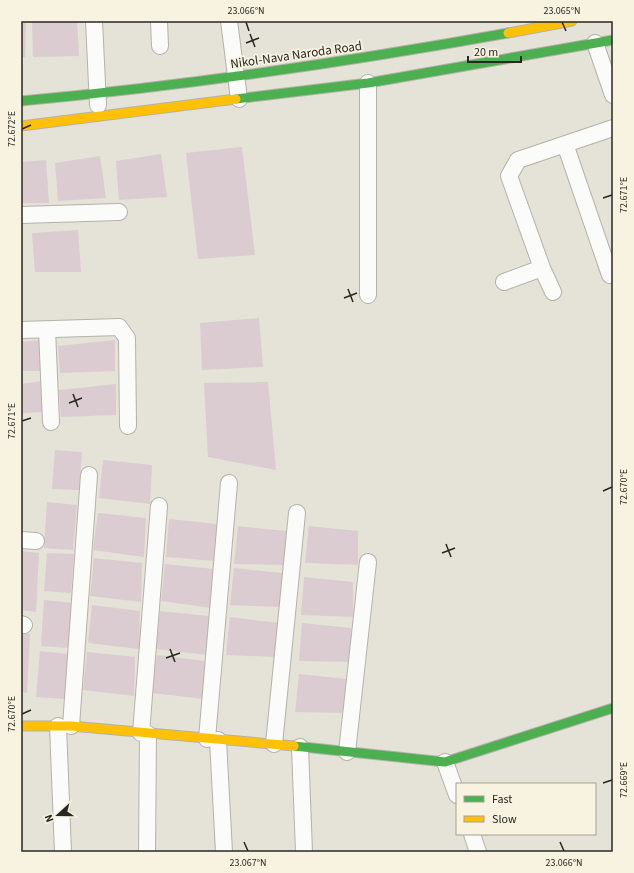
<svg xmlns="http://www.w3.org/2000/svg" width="634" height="873" font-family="'Source Sans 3',sans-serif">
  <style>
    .building { fill: #dbccd1 }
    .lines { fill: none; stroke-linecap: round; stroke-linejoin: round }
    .street-casing { stroke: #b4b2aa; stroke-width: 18 }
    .fast-casing { stroke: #b4b2aa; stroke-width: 11 }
    .slow-casing { stroke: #b4b2aa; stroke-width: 11 }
    .street { stroke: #fbfbf9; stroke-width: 16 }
    .fast { stroke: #4caf50; stroke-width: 9 }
    .slow { stroke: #ffc107; stroke-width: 9 }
    .ticks { fill: none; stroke: #282720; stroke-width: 1.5 }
    .labels { text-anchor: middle; stroke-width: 3.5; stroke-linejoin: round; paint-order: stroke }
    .street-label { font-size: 13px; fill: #282720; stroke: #f7f3e0 }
    .neatline { fill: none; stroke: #282720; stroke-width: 1.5 }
    .ticks-label { font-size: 10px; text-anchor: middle; fill: #282720 }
  </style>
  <rect width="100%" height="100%" fill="#e5e2d8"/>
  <!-- building -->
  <path class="building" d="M 21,21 L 26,21 L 25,57 L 21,57 Z
    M 32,21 L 77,21 L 79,56 L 33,57 Z
    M 242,147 L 255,255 L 198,259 L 186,153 Z
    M 161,154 L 167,197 L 119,200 L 116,161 Z
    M 100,156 L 106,198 L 58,201 L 55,163 Z
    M 46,160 L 49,203 L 21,203 L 21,162 Z
    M 78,230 L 81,272 L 35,272 L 32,233 Z
    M 259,318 L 263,367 L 202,370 L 200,323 Z
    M 41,340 L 41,371 L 21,371 L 21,342 Z
    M 115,340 L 115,371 L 60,373 L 58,346 Z
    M 43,381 L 43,412 L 21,413 L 21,384 Z
    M 268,382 L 276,470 L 208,457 L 204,383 Z
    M 116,384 L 116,415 L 61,417 L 59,390 Z
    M 55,450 L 82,452 L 79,490 L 52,489 Z
    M 103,460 L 152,465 L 150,504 L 99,498 Z
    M 47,502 L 77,505 L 73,550 L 44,548 Z
    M 98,513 L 146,518 L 144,557 L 93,550 Z
    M 169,519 L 218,524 L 215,561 L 166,557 Z
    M 238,526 L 286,531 L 286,565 L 234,564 Z
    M 309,526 L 358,531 L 358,565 L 305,563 Z
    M 21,551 L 39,553 L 36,612 L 21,610 Z
    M 47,553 L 74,554 L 71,593 L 44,591 Z
    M 94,558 L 142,563 L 141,602 L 90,596 Z
    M 165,564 L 214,569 L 212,608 L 161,601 Z
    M 234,568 L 282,573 L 282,607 L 230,605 Z
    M 304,577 L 353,582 L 353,617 L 301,615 Z
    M 44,600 L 74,603 L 70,648 L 41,646 Z
    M 92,605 L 140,611 L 139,649 L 88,643 Z
    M 160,611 L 209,616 L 207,655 L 156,649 Z
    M 230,617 L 278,623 L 278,657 L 226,655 Z
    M 302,623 L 351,628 L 351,662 L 299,661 Z
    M 21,633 L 30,634 L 27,693 L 21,692 Z
    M 40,651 L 69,654 L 65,699 L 36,697 Z
    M 87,652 L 135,657 L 134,696 L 83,690 Z
    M 157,655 L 205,661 L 204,699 L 152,693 Z
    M 299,674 L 347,679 L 347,713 L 295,712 Z"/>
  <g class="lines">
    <!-- street casing -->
    <g class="street-casing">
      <path id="street" d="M 94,21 L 98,105
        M 159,21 L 160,46
        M 229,21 L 239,99
        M 595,43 L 613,95
        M 565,144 L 610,275
        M 21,215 L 119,212
        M 504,282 L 542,268
        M 553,292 L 542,268 L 509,176 L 518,160 L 613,128
        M 368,295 L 368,83
        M 21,330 L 119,327 L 127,338 L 128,426
        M 47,330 L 51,422
        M 21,540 L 36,541
        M 21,624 L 24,625
        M 58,726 L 63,852
        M 71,726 L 89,475
        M 141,733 L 159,506
        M 207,739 L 229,483
        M 218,740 L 224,852
        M 274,744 L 297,513
        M 300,747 L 304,852
        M 347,752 L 368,562
        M 445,762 L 457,795
        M 472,834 L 478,852
        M 147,852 L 148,734"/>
    </g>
    <!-- fast casing -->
    <g class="fast-casing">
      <path id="fast" d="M 236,99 L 368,83 L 613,40
        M 21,101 C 184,86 347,62 508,33
        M 294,746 L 445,762 L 613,708"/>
    </g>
    <!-- slow casing -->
    <g class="slow-casing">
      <path id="slow" d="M 508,33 L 572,21
        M 21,126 L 236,99
        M 21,726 L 71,726 L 294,746"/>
    </g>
    <!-- street -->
    <use href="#street" class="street"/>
    <!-- fast -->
    <use href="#fast" class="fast"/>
    <!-- slow -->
    <use href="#slow" class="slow"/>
  </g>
  <!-- ticks -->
  <path class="ticks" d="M 246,22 L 249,31M 562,22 L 566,31M 250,34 L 255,47M 246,43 L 259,38M 22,129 L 31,125M 603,198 L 612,195M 348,289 L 353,302M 344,298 L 357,293M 73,394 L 78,407M 69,403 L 82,398M 22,421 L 31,418M 603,491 L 612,487M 446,544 L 451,557M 442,553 L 455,548M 170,649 L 175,662M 166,658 L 180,653M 22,714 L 31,710M 603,783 L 612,780M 244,842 L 248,851M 560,842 L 564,851"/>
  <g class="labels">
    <!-- street labels -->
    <g class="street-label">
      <text transform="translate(296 54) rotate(-8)" y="5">Nikol-Nava Naroda Road</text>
    </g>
  </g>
  <!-- border -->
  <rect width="634" height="873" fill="none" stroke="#f7f3e0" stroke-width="44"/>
  <!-- legend -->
  <rect x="456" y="783" width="140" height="52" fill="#f7f3e0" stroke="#a4a193"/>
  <rect x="464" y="796" width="20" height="6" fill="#4caf50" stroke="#a4a193"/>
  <text x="492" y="803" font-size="12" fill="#282720">Fast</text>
  <rect x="464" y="816" width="20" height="6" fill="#ffc107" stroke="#a4a193"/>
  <text x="492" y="823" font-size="12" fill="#282720">Slow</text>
  <!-- north arrow -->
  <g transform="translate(58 815) rotate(249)" stroke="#f7f3e0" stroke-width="3" paint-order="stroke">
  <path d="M0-3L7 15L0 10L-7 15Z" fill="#282720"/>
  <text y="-6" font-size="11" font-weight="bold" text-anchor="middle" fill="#282720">N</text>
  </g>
  <!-- scale -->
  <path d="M468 56v6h53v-6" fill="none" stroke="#282720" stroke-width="2"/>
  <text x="474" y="56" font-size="12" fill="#282720" stroke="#f7f3e0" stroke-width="3" paint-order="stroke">20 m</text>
  <rect x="22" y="22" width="590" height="829" class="neatline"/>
  <g class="ticks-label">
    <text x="246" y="14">23.066°N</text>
    <text x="562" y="14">23.065°N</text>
    <text transform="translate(11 129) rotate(-90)" y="4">72.672°E</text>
    <text transform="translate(623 195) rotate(-90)" y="4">72.671°E</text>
    <text transform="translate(11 421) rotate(-90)" y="4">72.671°E</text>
    <text transform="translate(623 487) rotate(-90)" y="4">72.670°E</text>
    <text transform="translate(11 714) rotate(-90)" y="4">72.670°E</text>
    <text transform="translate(623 780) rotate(-90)" y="4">72.669°E</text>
    <text x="248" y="866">23.067°N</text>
    <text x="564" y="866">23.066°N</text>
  </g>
</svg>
